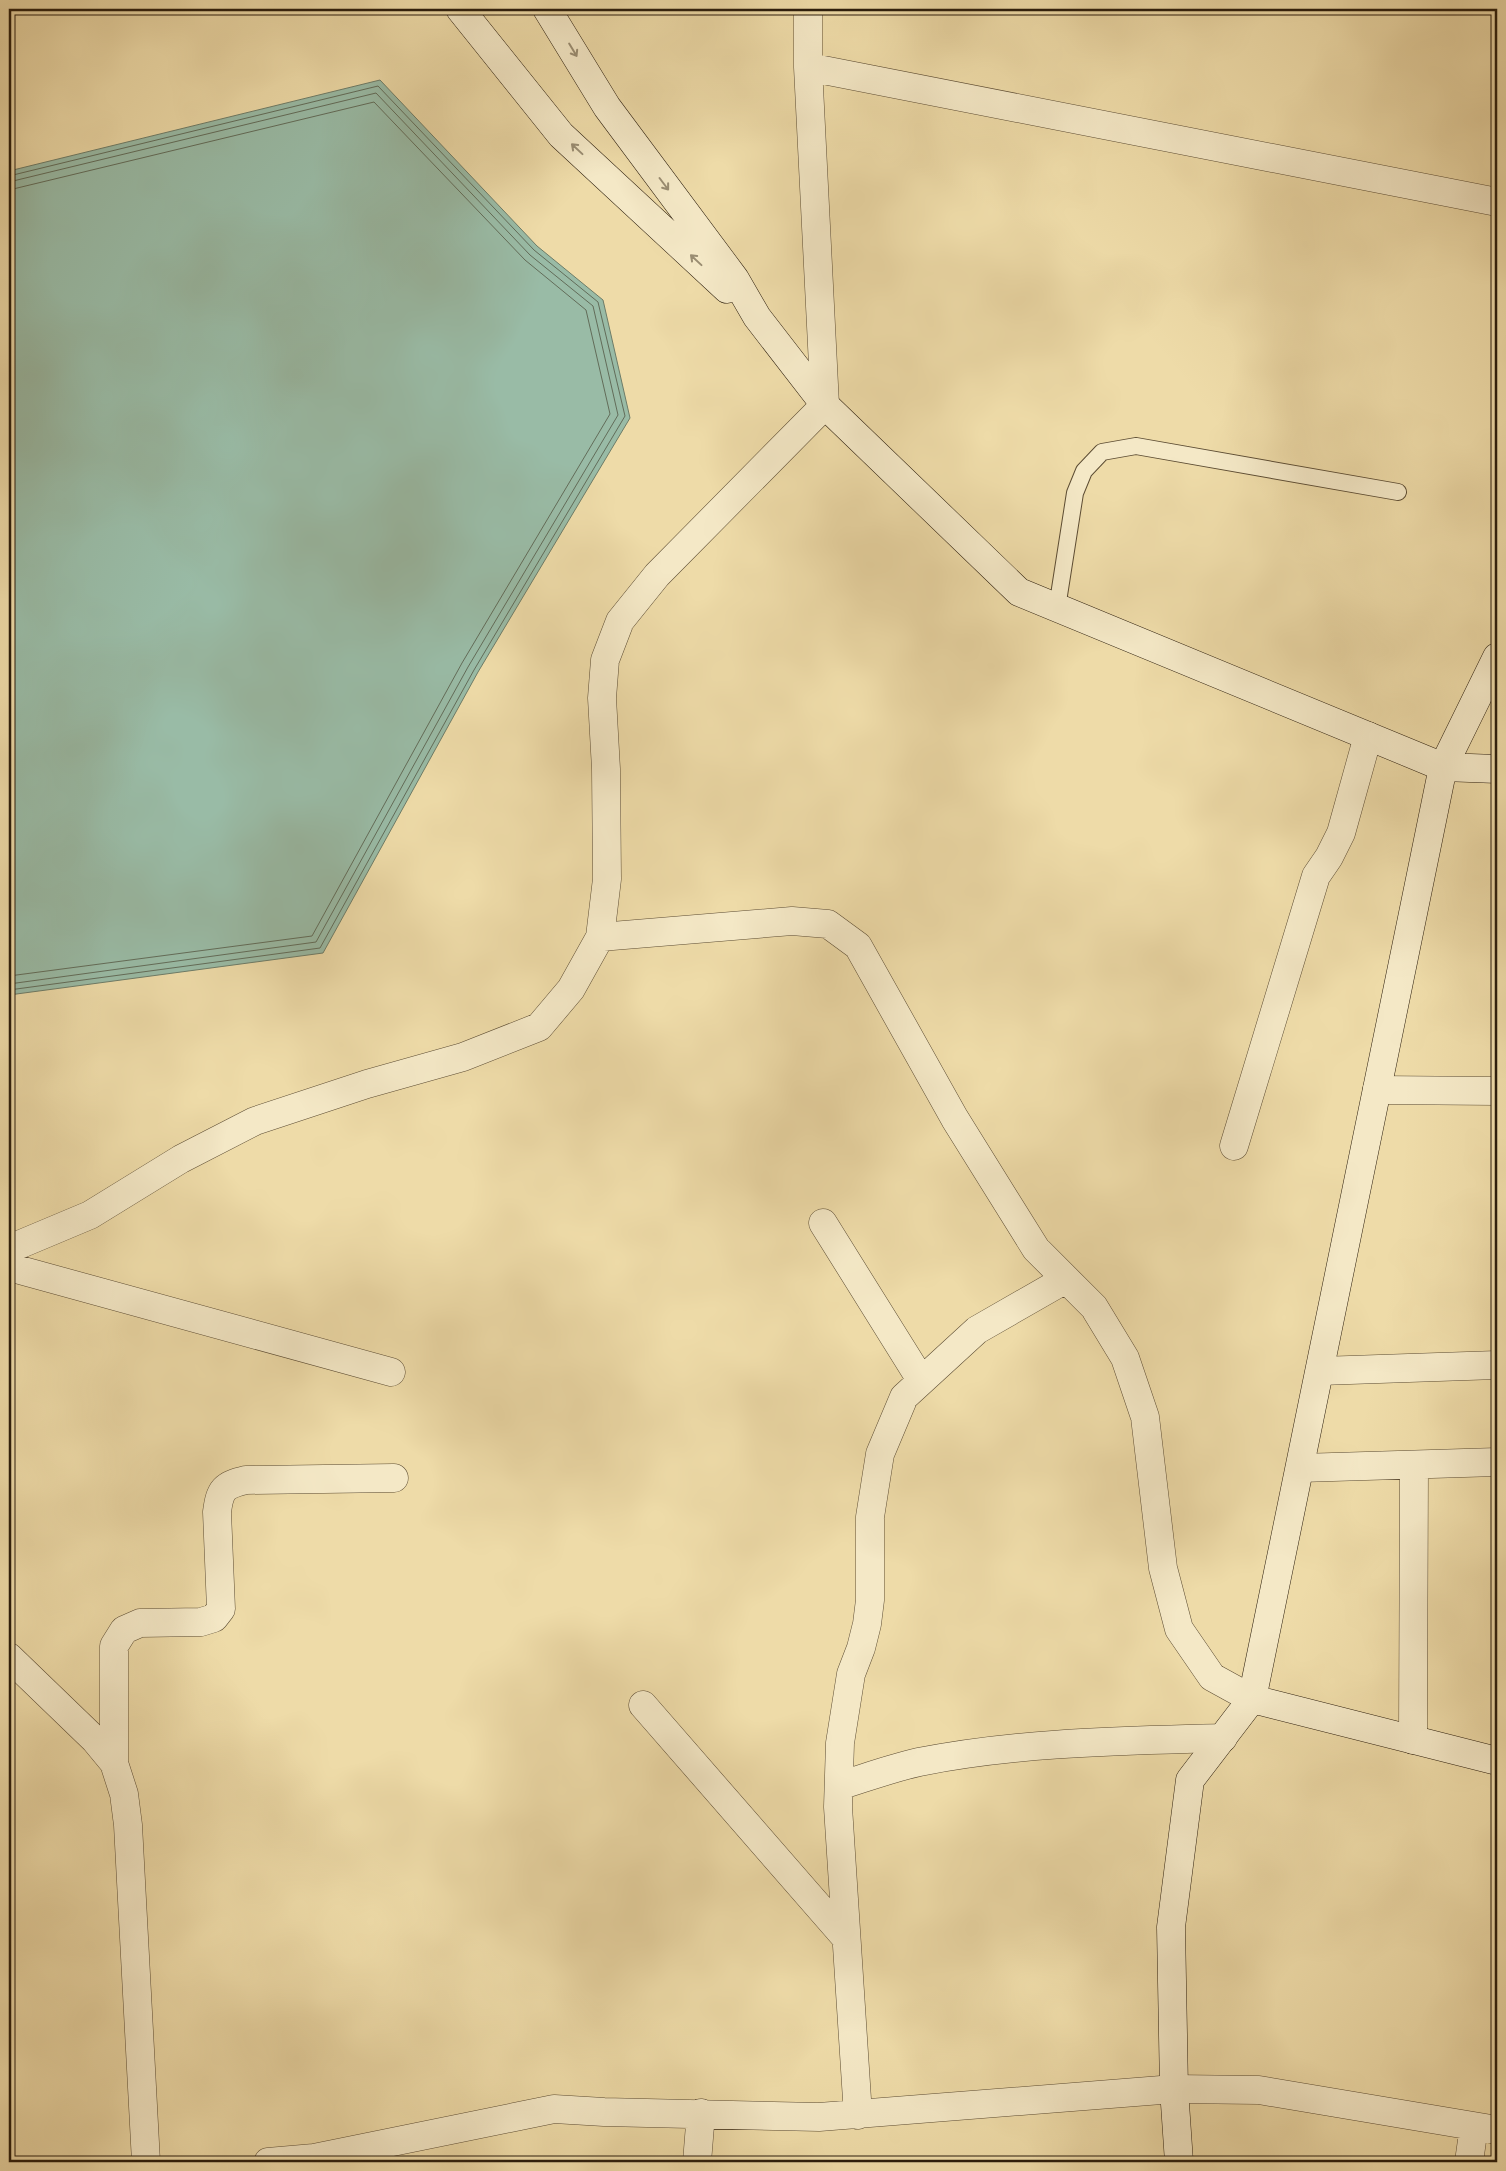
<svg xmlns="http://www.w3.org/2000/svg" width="1506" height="2171" font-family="'Libre Bodoni',serif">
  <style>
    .water { fill: #99bba6; stroke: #6d7c68 }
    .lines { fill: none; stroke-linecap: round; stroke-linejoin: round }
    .shore { stroke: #626c59; stroke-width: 1 }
    .lane-casing { stroke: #5c4c33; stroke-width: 18 }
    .street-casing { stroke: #5c4c33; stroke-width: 29 }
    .secondary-casing { stroke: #2b1d0c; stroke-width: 29 }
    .lane { stroke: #f4e8c6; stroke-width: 16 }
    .street { stroke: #f4e8c6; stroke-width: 28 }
    .secondary { stroke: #f4e8c6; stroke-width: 28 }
    .oneway { stroke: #9a8d72 }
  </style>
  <rect width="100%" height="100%" fill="#eedba8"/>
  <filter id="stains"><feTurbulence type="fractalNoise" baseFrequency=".004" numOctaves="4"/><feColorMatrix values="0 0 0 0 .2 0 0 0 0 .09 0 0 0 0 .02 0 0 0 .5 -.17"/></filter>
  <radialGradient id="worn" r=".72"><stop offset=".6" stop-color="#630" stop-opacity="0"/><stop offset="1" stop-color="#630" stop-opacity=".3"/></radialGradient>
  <!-- water -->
  <path class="water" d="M 380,80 L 537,246 L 603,300 L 630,418 L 478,672 L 323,953 L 9,995 L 9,171 Z"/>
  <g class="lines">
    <!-- shore -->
    <path class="shore" d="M 9,176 L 378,86 L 534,250 L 598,302 L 625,416 L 474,670 L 320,948 L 9,990
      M 9,182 L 376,93 L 530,255 L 593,306 L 618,415 L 468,667 L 316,942 L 9,984
      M 9,190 L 374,102 L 525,260 L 586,310 L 610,414 L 462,663 L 312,936 L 9,976"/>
    <!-- lane casing -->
    <g class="lane-casing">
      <path id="lane" d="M 1057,608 L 1075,493 L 1084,471 L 1102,452 L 1136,446 L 1398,492"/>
    </g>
    <!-- street casing -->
    <g class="street-casing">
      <path id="street" d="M 808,67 L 1497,202
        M 600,937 L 792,921 L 828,924 L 858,946 L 955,1119 L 1036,1249 L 1094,1307 L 1125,1358 L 1145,1417 L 1163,1568 L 1179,1629 L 1212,1677 L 1252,1699
        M 1377,1090 L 1497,1091
        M 1234,1146 L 1316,876 L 1329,857 L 1341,833 L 1368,736
        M 823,1223 L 921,1380
        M 9,1249 L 90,1215 L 181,1159 L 255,1121 L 367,1084 L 463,1057 L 539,1027 L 571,989 L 600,937 L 607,879 L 606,769 L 602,698 L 605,660 L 620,621 L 657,575 L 825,405 L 808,67 L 808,9
        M 9,1267 L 391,1372
        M 1320,1371 L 1497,1365
        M 1300,1468 L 1497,1462
        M 9,1657 L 95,1740 L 114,1763 L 124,1794 L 128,1825 L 146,2162
        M 643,1705 L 846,1938
        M 1413,1740 L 1414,1465
        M 114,1763 L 114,1646 L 124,1630 L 140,1623 L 201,1622 L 214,1618 L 221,1609 L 217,1512 C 220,1489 224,1485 246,1480 L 394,1478
        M 839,1786 C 865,1778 892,1768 919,1762 C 1019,1742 1122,1741 1223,1738
        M 858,2115 L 838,1807 L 840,1743 L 851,1674 L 861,1648 L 867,1624 L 870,1600 L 870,1517 L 880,1454 L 904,1397 L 977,1330 L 1066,1279
        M 268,2162 L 314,2158 L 554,2109 L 604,2112 L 819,2117 L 1174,2089 L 1259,2090 L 1497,2130
        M 697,2162 L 701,2113
        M 1469,2162 L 1474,2126"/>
    </g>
    <!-- secondary casing -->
    <g class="secondary-casing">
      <path id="secondary" d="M 460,9 L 561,135 L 727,289
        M 547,9 L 607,107 L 735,279 L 757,317 L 825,405 L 1019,592 L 1443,767 L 1497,769
        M 1252,1699 L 1497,1761
        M 1179,2162 L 1174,2089 L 1171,1927 L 1190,1780 L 1252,1699 L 1443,767 L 1497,657"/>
    </g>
    <!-- lane -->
    <use href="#lane" class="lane"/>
    <!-- street -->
    <use href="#street" class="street"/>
    <!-- secondary -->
    <use href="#secondary" class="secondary"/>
  </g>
  <!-- one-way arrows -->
  <defs><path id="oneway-shaft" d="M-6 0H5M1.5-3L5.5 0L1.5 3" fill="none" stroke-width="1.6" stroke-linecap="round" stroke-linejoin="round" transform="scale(1.25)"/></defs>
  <g class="oneway">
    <use href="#oneway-shaft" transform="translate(573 50) rotate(59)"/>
    <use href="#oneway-shaft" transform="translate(577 149) rotate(-137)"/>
    <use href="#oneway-shaft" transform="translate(664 184) rotate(53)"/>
    <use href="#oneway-shaft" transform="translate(696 260) rotate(-137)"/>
  </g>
  <!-- margin -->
  <rect width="1506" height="2171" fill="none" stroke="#eedba8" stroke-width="30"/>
  <rect x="10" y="10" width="1486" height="2151" fill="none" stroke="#2b1d0c" stroke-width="2.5"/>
  <rect x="15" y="15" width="1476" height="2141" fill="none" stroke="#2b1d0c"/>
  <rect width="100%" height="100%" filter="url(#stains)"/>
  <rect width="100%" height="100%" fill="url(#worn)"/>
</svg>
